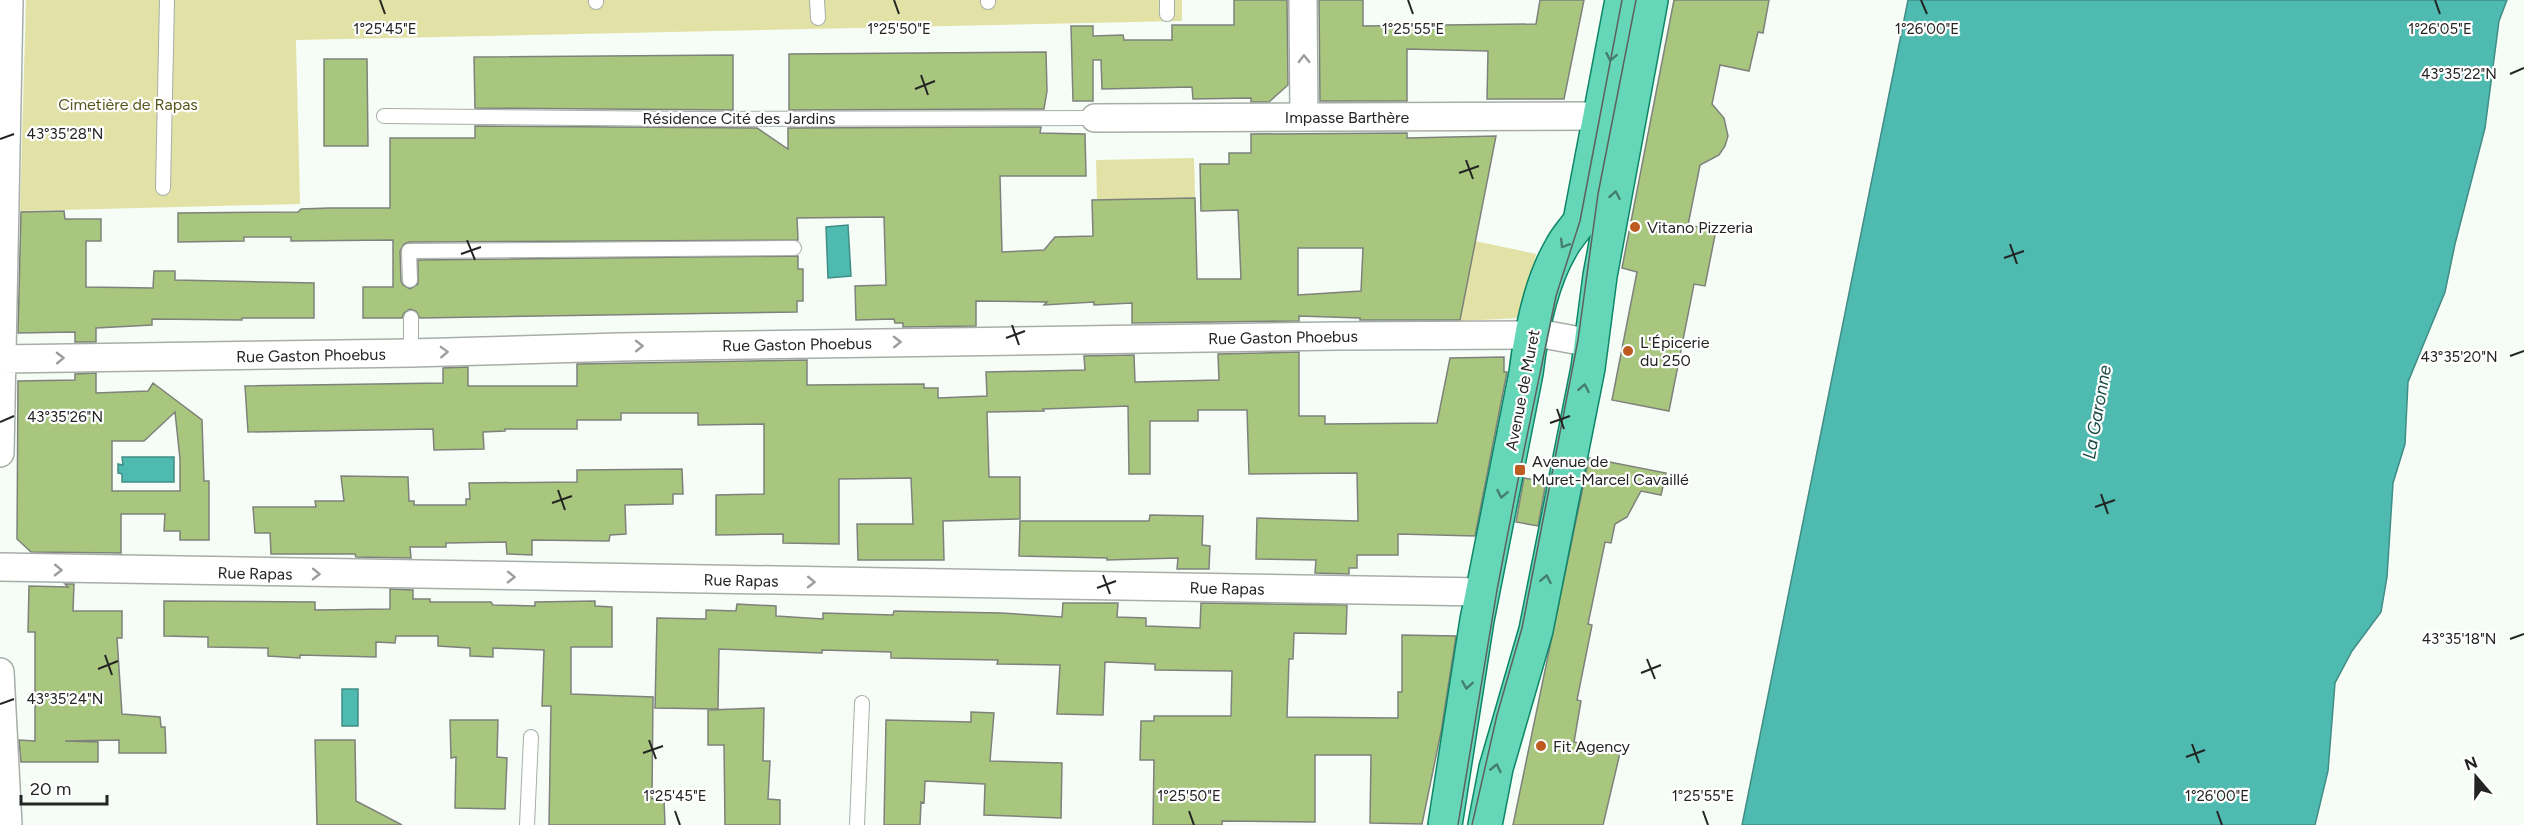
<svg xmlns="http://www.w3.org/2000/svg" width="2524" height="825" font-family="Figtree,sans-serif">
  <style>
    .green { fill: #e3e2a6 }
    .water { fill: #4ebab0; stroke: #418d86; stroke-width: 1.5 }
    .building { fill: #a9c67f; stroke: #7e827b; stroke-width: 1.5; fill-rule: evenodd }
    .lines { fill: none; stroke-linecap: round; stroke-linejoin: round }
    .lane-casing { stroke: #a7aea8; stroke-width: 16 }
    .street-casing { stroke: #a7aea8; stroke-width: 30 }
    .primary-casing { stroke: #0c8667; stroke-width: 36 }
    .lane { stroke: #fff; stroke-width: 14 }
    .street { stroke: #fff; stroke-width: 27 }
    .primary { stroke: #66d6b9; stroke-width: 33 }
    .tram { stroke: #5d605d; stroke-width: 1.5 }
    .oneway { stroke: #447e6e }
    .oneway2 { stroke: #9c9d9c }
    .ticks { fill: none; stroke: #232523; stroke-width: 2 }
    .poi-dot { fill: #bc5a20; stroke: #fff; stroke-width: 2 }
    .labels { text-anchor: middle; stroke-width: 4.5; stroke-linejoin: round; paint-order: stroke }
    .park-label { font-size: 16px; fill: #57551b; stroke: #fff }
    .street-label { font-size: 16px; fill: #232523; stroke: #fff }
    .poi-label { font-size: 16px; fill: #232523; stroke: #fff; text-anchor: start }
    .water-label { font-size: 18px; font-style: italic; fill: #1b4b47; stroke: #fff }
    .ticks-label { font-size: 15px; text-anchor: middle; fill: #232523; stroke: #fff; stroke-width: 4.5; stroke-linejoin: round; paint-order: stroke }
  </style>
  <rect width="100%" height="100%" fill="#f6fdf6"/>
  <!-- green -->
  <path class="green" d="M 26,0 L 1182,0 L 1182,21 L 296,40 L 300,204 L 20,211 Z
    M 1194,158 L 1195,198 L 1097,200 L 1096,160 Z
    M 1475,241 L 1536,254 L 1522,318 L 1460,321 Z"/>
  <!-- water -->
  <path class="water" d="M 1908,0 L 2507,0 L 2499,21 L 2485,128 L 2455,244 L 2445,292 L 2408,382 L 2405,444 L 2393,483 L 2387,577 L 2381,612 L 2352,651 L 2335,683 L 2328,771 L 2315,825 L 1742,825 Z
    M 848,225 L 851,276 L 828,278 L 826,227 Z
    M 122,457 L 174,457 L 174,482 L 122,482 L 122,474 L 118,473 L 118,464 L 123,465 Z
    M 342,689 L 358,689 L 358,726 L 342,726 Z"/>
  <!-- building -->
  <path class="building" d="M 1234,0 L 1287,0 L 1288,85 L 1269,102 L 1251,102 L 1251,98 L 1193,99 L 1192,87 L 1102,89 L 1101,60 L 1093,60 L 1093,101 L 1073,101 L 1071,26 L 1093,26 L 1093,36 L 1123,35 L 1124,40 L 1172,40 L 1172,25 L 1234,25 Z
    M 1319,0 L 1363,0 L 1363,26 L 1536,24 L 1540,0 L 1584,0 L 1564,99 L 1487,99 L 1488,51 L 1407,49 L 1407,101 L 1320,101 Z
    M 1674,0 L 1769,0 L 1763,33 L 1758,32 L 1749,71 L 1720,65 L 1712,104 L 1724,118 L 1728,136 L 1725,146 L 1719,155 L 1700,165 L 1688,225 L 1716,230 L 1705,286 L 1694,284 L 1669,411 L 1612,400 L 1637,272 L 1622,268 Z
    M 1046,52 L 1047,91 L 1044,109 L 789,110 L 789,54 Z
    M 733,55 L 733,110 L 475,108 L 474,57 Z
    M 324,59 L 367,59 L 368,146 L 324,146 Z
    M 475,126 L 757,128 L 788,149 L 788,128 L 1041,127 L 1040,133 L 1085,134 L 1086,176 L 1000,176 L 1002,252 L 1044,250 L 1055,237 L 1093,236 L 1092,200 L 1195,198 L 1197,279 L 1241,279 L 1238,210 L 1201,211 L 1200,164 L 1229,164 L 1229,153 L 1251,153 L 1251,134 L 1407,133 L 1407,138 L 1496,136 L 1460,320 L 1360,320 L 1360,318 L 1299,316 L 1299,321 L 1132,323 L 1132,303 L 1094,305 L 1094,302 L 1044,305 L 1047,302 L 976,301 L 976,326 L 903,327 L 903,323 L 895,323 L 894,319 L 856,320 L 855,286 L 886,285 L 884,217 L 797,218 L 798,240 L 409,242 L 404,244 L 400,251 L 401,281 L 403,285 L 410,289 L 418,284 L 418,260 L 798,256 L 798,269 L 803,269 L 803,301 L 797,301 L 797,312 L 420,318 L 416,311 L 410,309 L 404,313 L 402,318 L 363,318 L 363,287 L 393,287 L 393,240 L 291,241 L 291,237 L 244,237 L 244,241 L 178,242 L 178,213 L 298,212 L 301,209 L 329,208 L 390,208 L 390,138 L 475,138 ZM 1298,248 L 1363,248 L 1361,291 L 1298,295 Z
    M 64,211 L 65,219 L 101,219 L 101,241 L 86,241 L 86,287 L 153,288 L 154,271 L 175,271 L 175,280 L 314,283 L 314,318 L 242,318 L 242,320 L 152,319 L 152,325 L 96,328 L 96,342 L 75,342 L 75,332 L 18,333 L 21,212 Z
    M 1299,352 L 1299,416 L 1325,416 L 1325,424 L 1437,423 L 1450,358 L 1504,357 L 1504,372 L 1507,372 L 1475,536 L 1398,534 L 1398,555 L 1357,555 L 1357,568 L 1349,568 L 1349,574 L 1315,573 L 1316,560 L 1256,559 L 1257,518 L 1358,521 L 1357,473 L 1249,474 L 1247,410 L 1198,410 L 1198,421 L 1150,421 L 1150,474 L 1129,474 L 1128,406 L 1043,409 L 1044,411 L 987,412 L 989,477 L 1020,477 L 1020,519 L 943,521 L 944,560 L 858,560 L 857,524 L 913,524 L 911,478 L 839,479 L 839,544 L 783,543 L 783,534 L 716,535 L 716,495 L 764,494 L 764,424 L 698,425 L 698,413 L 621,413 L 621,420 L 577,420 L 577,429 L 505,429 L 505,431 L 483,432 L 484,449 L 434,450 L 433,429 L 248,432 L 245,386 L 443,383 L 443,368 L 468,367 L 468,386 L 577,386 L 577,364 L 807,360 L 807,385 L 924,384 L 924,388 L 938,388 L 938,398 L 987,396 L 986,372 L 1085,370 L 1084,356 L 1134,355 L 1135,382 L 1219,380 L 1218,354 Z
    M 96,373 L 96,393 L 148,391 L 153,383 L 202,420 L 204,481 L 209,481 L 209,540 L 180,540 L 180,531 L 164,531 L 165,514 L 121,514 L 121,553 L 31,552 L 17,539 L 18,381 L 75,380 L 75,374 ZM 175,412 L 180,459 L 180,491 L 112,491 L 112,441 L 144,441 Z
    M 1589,458 L 1666,473 L 1661,495 L 1641,491 L 1627,517 L 1615,524 L 1611,543 L 1605,542 L 1588,624 L 1592,625 L 1577,700 L 1581,701 L 1574,742 L 1620,753 L 1603,825 L 1513,825 Z
    M 682,469 L 683,494 L 673,494 L 673,504 L 625,505 L 626,534 L 610,535 L 609,541 L 532,540 L 532,555 L 507,554 L 506,542 L 446,543 L 446,547 L 410,547 L 411,558 L 356,557 L 355,554 L 271,554 L 270,533 L 255,533 L 253,507 L 316,507 L 315,501 L 344,501 L 341,476 L 408,477 L 409,501 L 414,501 L 414,505 L 466,505 L 466,499 L 470,499 L 469,483 L 577,482 L 577,470 Z
    M 1524,478 L 1546,482 L 1538,526 L 1516,522 Z
    M 1150,515 L 1203,516 L 1202,545 L 1210,546 L 1209,569 L 1177,569 L 1178,558 L 1107,560 L 1107,558 L 1019,556 L 1020,521 L 1149,521 Z
    M 65,584 L 74,584 L 73,611 L 122,611 L 122,638 L 117,638 L 122,714 L 160,717 L 161,727 L 165,727 L 166,753 L 119,753 L 119,740 L 65,741 L 98,742 L 98,762 L 21,762 L 19,740 L 35,741 L 35,632 L 28,632 L 29,586 L 68,587 Z
    M 390,589 L 413,590 L 413,599 L 430,599 L 430,602 L 491,602 L 493,605 L 535,606 L 535,602 L 595,601 L 595,606 L 612,607 L 612,647 L 571,647 L 571,694 L 653,697 L 652,799 L 664,799 L 665,825 L 549,825 L 551,706 L 542,706 L 544,650 L 493,648 L 493,657 L 470,656 L 470,648 L 438,646 L 438,636 L 396,636 L 395,643 L 376,642 L 376,657 L 300,655 L 300,658 L 268,656 L 268,648 L 208,647 L 208,637 L 164,636 L 164,601 L 315,602 L 315,610 L 390,609 Z
    M 1063,603 L 1118,603 L 1117,617 L 1146,618 L 1146,626 L 1200,628 L 1201,603 L 1347,605 L 1346,634 L 1294,633 L 1293,659 L 1289,659 L 1287,717 L 1398,718 L 1398,692 L 1402,692 L 1402,635 L 1456,636 L 1441,732 L 1422,824 L 1370,823 L 1371,755 L 1315,755 L 1315,822 L 1222,821 L 1222,825 L 1153,825 L 1154,760 L 1140,760 L 1141,721 L 1154,721 L 1154,716 L 1231,716 L 1232,671 L 1155,670 L 1155,664 L 1105,662 L 1103,715 L 1057,714 L 1060,665 L 997,664 L 998,660 L 891,658 L 891,652 L 822,650 L 822,653 L 719,649 L 718,709 L 655,708 L 657,618 L 706,619 L 706,610 L 736,611 L 737,604 L 776,606 L 776,616 L 823,619 L 823,613 L 893,615 L 894,611 L 1001,613 L 1062,617 Z
    M 764,708 L 763,761 L 770,761 L 768,799 L 780,800 L 780,825 L 725,825 L 724,745 L 708,745 L 708,710 Z
    M 971,712 L 994,713 L 990,761 L 1062,763 L 1061,818 L 984,815 L 985,784 L 925,781 L 924,803 L 921,802 L 920,825 L 884,825 L 886,720 L 971,722 Z
    M 450,720 L 498,720 L 497,757 L 507,758 L 505,809 L 455,808 L 456,757 L 451,758 Z
    M 315,740 L 355,740 L 356,801 L 402,825 L 317,825 Z"/>
  <g class="lines">
    <!-- lane casing -->
    <g class="lane-casing">
      <path id="lane" d="M 596,0 L 596,2
        M 817,0 L 818,18
        M 988,0 L 988,2
        M 1167,0 L 1167,14
        M 384,116 L 692,119 L 1095,118
        M 163,188 L 167,0
        M 410,280 L 409,251 L 794,248
        M 411,318 L 411,353
        M 527,825 L 531,737
        M 857,825 L 862,703"/>
    </g>
    <!-- street casing -->
    <g class="street-casing">
      <path id="street" d="M 1303,0 L 1304,117
        M 1095,118 L 1599,116
        M 2,359 L 411,353 L 619,347 L 1338,336 L 1548,335 L 1591,343
        M 0,453 L 9,0
        M 0,567 L 1483,592
        M 0,672 L 8,825"/>
    </g>
    <!-- primary casing -->
    <g class="primary-casing">
      <path id="primary" d="M 1445,825 L 1477,620 L 1526,373 C 1531,332 1540,284 1561,248 C 1566,238 1574,230 1580,221 L 1622,0
        M 1485,825 L 1496,768 L 1536,630 L 1588,368 L 1600,276 L 1651,0"/>
    </g>
    <!-- lane -->
    <use href="#lane" class="lane"/>
    <!-- street -->
    <use href="#street" class="street"/>
    <!-- primary -->
    <use href="#primary" class="primary"/>
    <!-- tram -->
    <path class="tram" d="M 1458,825 L 1497,590 L 1520,470 L 1556,296 L 1580,221 L 1622,0
      M 1472,825 L 1497,715 L 1522,628 L 1578,340 L 1598,194 L 1636,0"/>
  </g>
  <!-- one-way arrows -->
  <defs><path id="oneway-chevron" d="M-2-3.5L2.5 0L-2 3.5" fill="none" stroke-width="1.6" stroke-linecap="round" stroke-linejoin="round" transform="scale(1.5)"/></defs>
  <g class="oneway">
    <use href="#oneway-chevron" transform="translate(1611 57) rotate(101)"/>
    <use href="#oneway-chevron" transform="translate(1615 195) rotate(-80)"/>
    <use href="#oneway-chevron" transform="translate(1564 244) rotate(122)"/>
    <use href="#oneway-chevron" transform="translate(1584 388) rotate(-79)"/>
    <use href="#oneway-chevron" transform="translate(1502 494) rotate(101)"/>
    <use href="#oneway-chevron" transform="translate(1546 579) rotate(-79)"/>
    <use href="#oneway-chevron" transform="translate(1467 685) rotate(99)"/>
    <use href="#oneway-chevron" transform="translate(1496 768) rotate(-77)"/>
  </g>
  <g class="oneway2">
    <use href="#oneway-chevron" transform="translate(1304 59) rotate(-91)"/>
    <use href="#oneway-chevron" transform="translate(897 342) rotate(-1)"/>
    <use href="#oneway-chevron" transform="translate(639 346) rotate(-1)"/>
    <use href="#oneway-chevron" transform="translate(444 352) rotate(-2)"/>
    <use href="#oneway-chevron" transform="translate(60 358) rotate(-1)"/>
    <use href="#oneway-chevron" transform="translate(58 570) rotate(1)"/>
    <use href="#oneway-chevron" transform="translate(316 574) rotate(1)"/>
    <use href="#oneway-chevron" transform="translate(511 577) rotate(1)"/>
    <use href="#oneway-chevron" transform="translate(811 582) rotate(1)"/>
  </g>
  <!-- ticks -->
  <path class="ticks" d="M 380,0 L 385,14M 894,0 L 899,14M 1408,0 L 1413,14M 1921,0 L 1927,14M 2435,0 L 2440,14M 2510,74 L 2524,68M 921,75 L 928,95M 915,89 L 935,81M 0,139 L 14,134M 1466,160 L 1473,179M 1459,173 L 1479,166M 467,240 L 475,260M 2010,244 L 2017,264M 461,254 L 481,247M 2004,258 L 2024,251M 1012,325 L 1019,345M 1006,338 L 1025,331M 2510,356 L 2524,351M 1557,409 L 1564,429M 0,422 L 14,416M 1550,423 L 1570,416M 558,490 L 565,510M 2101,494 L 2108,514M 552,503 L 572,496M 2095,507 L 2115,500M 1103,575 L 1110,594M 1097,588 L 1116,581M 2510,639 L 2524,634M 105,655 L 112,675M 1647,659 L 1655,679M 98,669 L 118,661M 1641,673 L 1661,665M 0,704 L 14,699M 649,740 L 656,759M 2192,744 L 2199,763M 643,753 L 663,746M 2186,757 L 2205,750M 675,811 L 680,825M 1189,811 L 1194,825M 1703,811 L 1708,825M 2217,811 L 2222,825"/>
  <!-- markers -->
  <g class="poi-dot">
    <circle cx="1635" cy="227" r="6"/>
    <circle cx="1628" cy="351" r="6"/>
    <rect x="1514" y="464" width="12" height="12" rx="3"/>
    <circle cx="1541" cy="746" r="6"/>
  </g>
  <g class="labels">
    <!-- park labels -->
    <g class="park-label">
      <text x="128" y="110">Cimetière de Rapas</text>
    </g>
    <!-- street labels -->
    <g class="street-label">
      <text x="1347" y="123">Impasse Barthère</text>
      <text x="739" y="124">Résidence Cité des Jardins</text>
      <text transform="translate(1283 337) rotate(-1)" y="6">Rue Gaston Phoebus</text>
      <text transform="translate(797 344) rotate(-1)" y="6">Rue Gaston Phoebus</text>
      <text transform="translate(311 355) rotate(-1)" y="6">Rue Gaston Phoebus</text>
      <text transform="translate(1522 390) rotate(-79)" y="6">Avenue de Muret</text>
      <text transform="translate(255 573) rotate(1)" y="6">Rue Rapas</text>
      <text transform="translate(741 580) rotate(1)" y="6">Rue Rapas</text>
      <text transform="translate(1227 588) rotate(1)" y="6">Rue Rapas</text>
    </g>
    <!-- poi labels -->
    <g class="poi-label">
      <text x="1647" y="233">Vitano Pizzeria</text>
      <text x="1640" y="348">L'Épicerie<tspan x="1640" dy="18">du 250</tspan></text>
      <text x="1532" y="467">Avenue de<tspan x="1532" dy="18">Muret-Marcel Cavaillé</tspan></text>
      <text x="1553" y="752">Fit Agency</text>
    </g>
    <!-- water labels -->
    <g class="water-label">
      <text transform="translate(2097 412) rotate(-80)" y="6">La Garonne</text>
    </g>
  </g>
  <g class="ticks-label">
    <text x="385" y="34">1°25'45"E</text>
    <text x="899" y="34">1°25'50"E</text>
    <text x="1413" y="34">1°25'55"E</text>
    <text x="1927" y="34">1°26'00"E</text>
    <text x="2440" y="34">1°26'05"E</text>
    <text x="2459" y="79">43°35'22"N</text>
    <text x="65" y="139">43°35'28"N</text>
    <text x="2459" y="362">43°35'20"N</text>
    <text x="65" y="422">43°35'26"N</text>
    <text x="2459" y="644">43°35'18"N</text>
    <text x="65" y="704">43°35'24"N</text>
    <text x="675" y="801">1°25'45"E</text>
    <text x="1189" y="801">1°25'50"E</text>
    <text x="1703" y="801">1°25'55"E</text>
    <text x="2217" y="801">1°26'00"E</text>
  </g>
  <!-- north arrow -->
  <g transform="translate(2476 777) rotate(340)" stroke="#ffffff" stroke-width="4.5" paint-order="stroke">
  <path d="M0-4.5L10 22L0 15L-10 22Z" fill="#232523"/>
  <text y="-9" font-size="16" font-weight="bold" text-anchor="middle" fill="#232523">N</text>
  </g>
  <!-- scale -->
  <path d="M21 795v9h86v-9" fill="none" stroke="#232523" stroke-width="3"/>
  <text x="30" y="795" font-size="18" fill="#232523" stroke="#ffffff" stroke-width="4.5" paint-order="stroke">20 m</text>
</svg>
